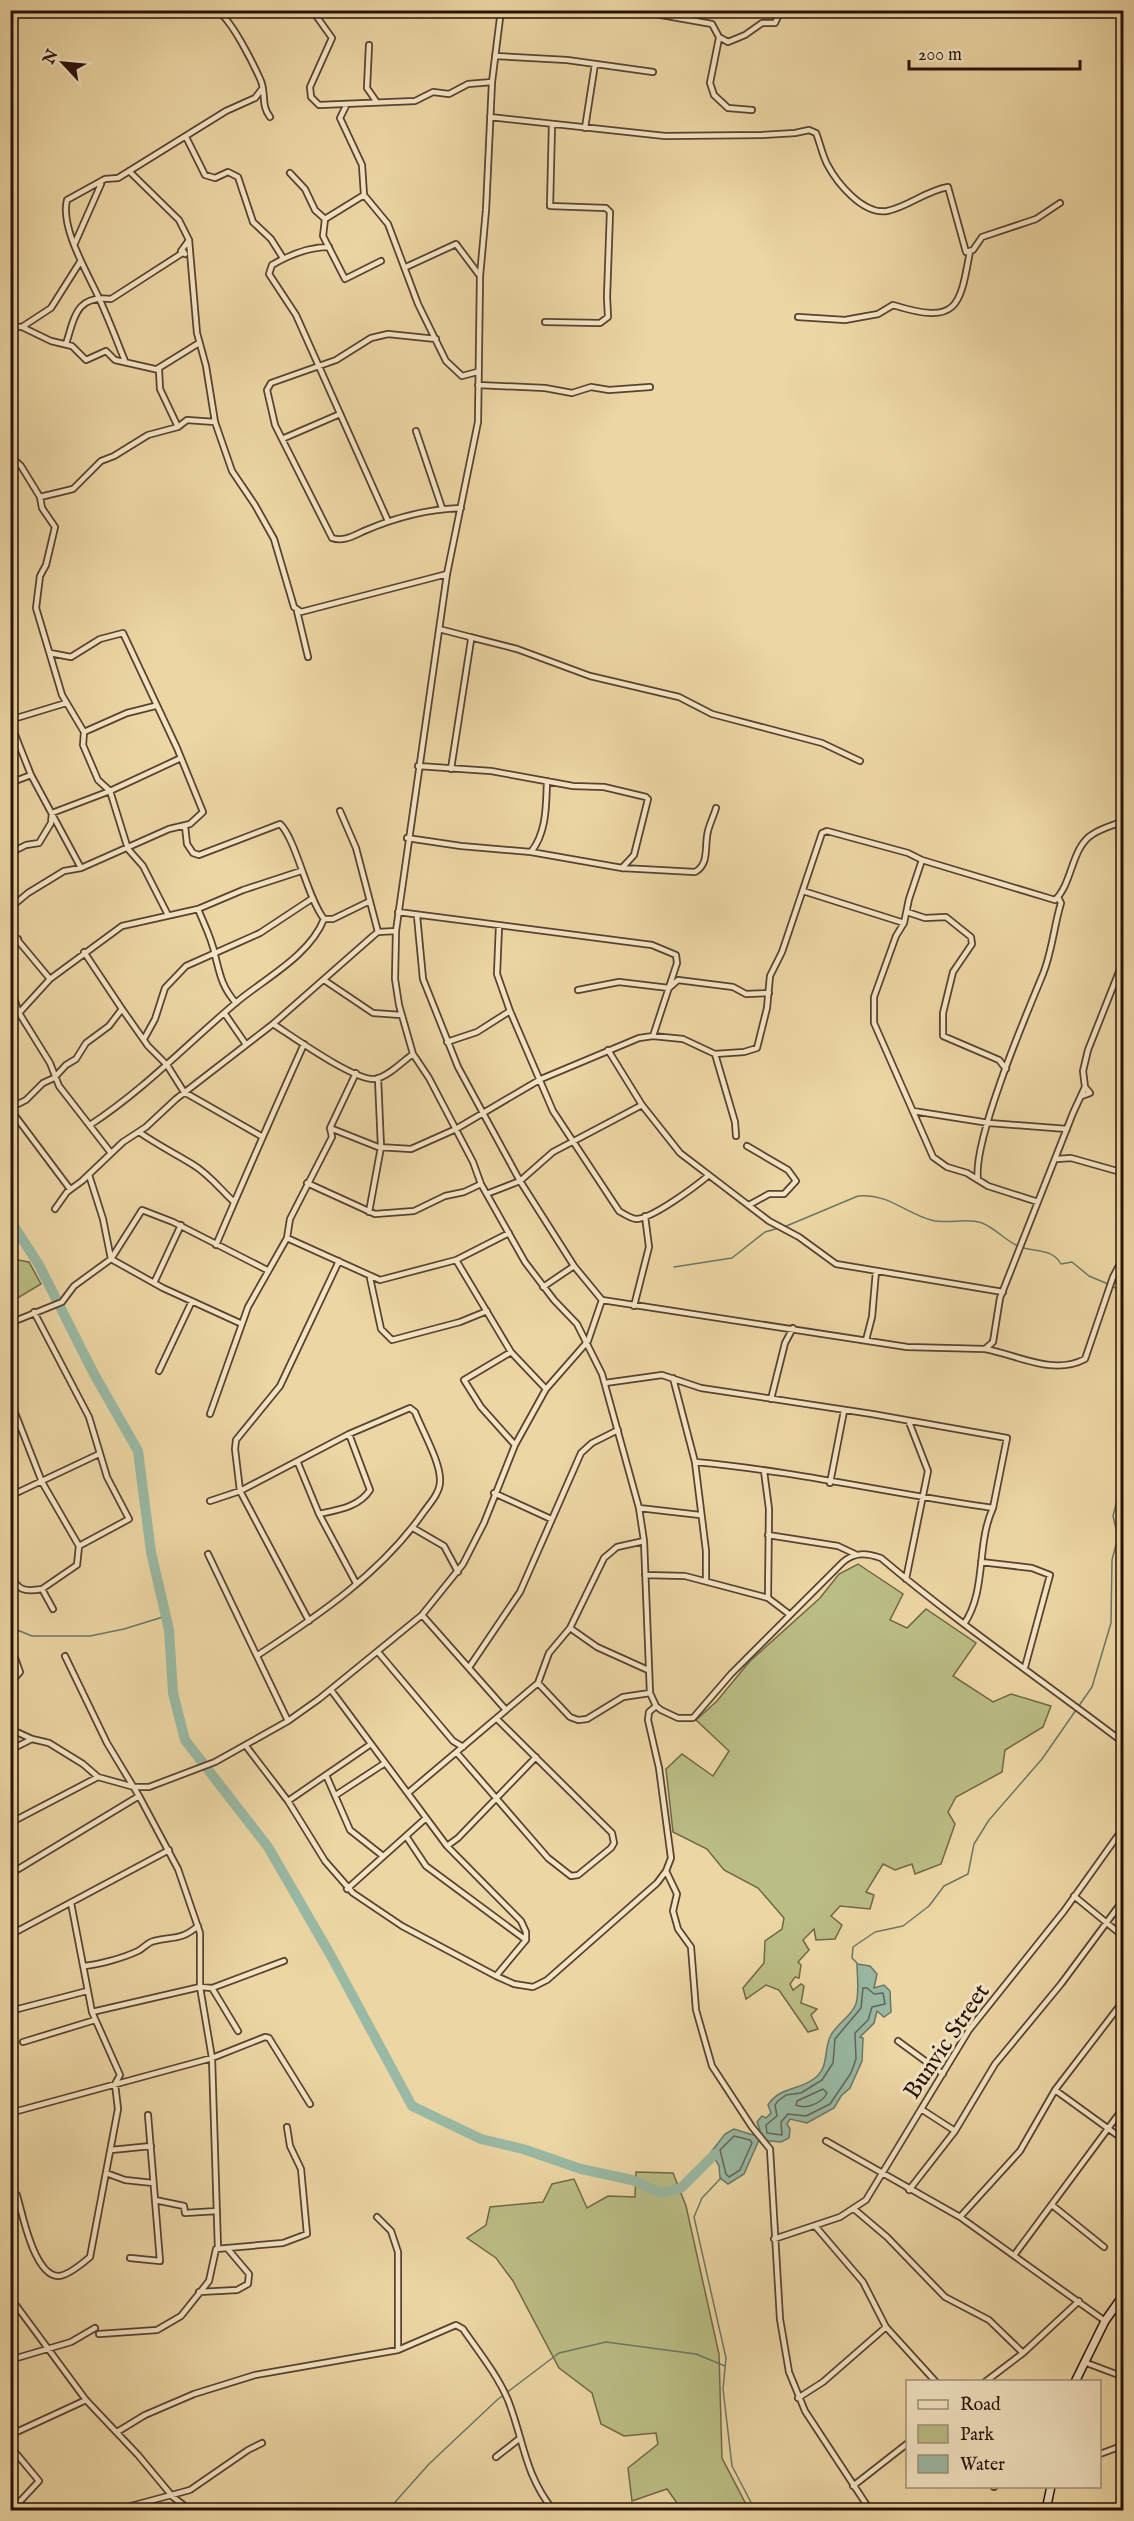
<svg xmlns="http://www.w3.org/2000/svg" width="1134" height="2521" font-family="'IM FELL English',serif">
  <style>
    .green { fill: #babd84; stroke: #706746; stroke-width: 1.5 }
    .water { fill: #99b9a4; stroke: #6b7666; stroke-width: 1.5 }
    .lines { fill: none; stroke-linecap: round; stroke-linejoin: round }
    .shore { stroke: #606556; stroke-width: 1.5 }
    .stream { stroke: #6b7666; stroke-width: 1.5 }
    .river { stroke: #99b9a4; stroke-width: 10 }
    .minor-casing { stroke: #584230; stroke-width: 8 }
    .secondary-casing { stroke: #271109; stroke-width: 10 }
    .minor { stroke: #f3e4c4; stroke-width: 4.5 }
    .secondary { stroke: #f3e4c4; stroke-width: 7 }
    .labels { text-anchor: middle; stroke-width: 6; stroke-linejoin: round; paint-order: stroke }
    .street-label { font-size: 24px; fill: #271109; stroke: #f3e4c4 }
  </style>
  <rect width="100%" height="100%" fill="#ecd6a4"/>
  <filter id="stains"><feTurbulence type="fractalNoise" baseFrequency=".00333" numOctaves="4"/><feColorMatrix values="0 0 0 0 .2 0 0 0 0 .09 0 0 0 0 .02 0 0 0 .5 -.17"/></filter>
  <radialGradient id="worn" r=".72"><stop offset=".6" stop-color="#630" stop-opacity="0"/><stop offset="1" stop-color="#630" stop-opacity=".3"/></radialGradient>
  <!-- green -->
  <path class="green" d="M 10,1248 L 18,1260 L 29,1262 L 41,1284 L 11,1302 Z
    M 858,1564 L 903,1594 L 890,1620 L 907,1628 L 926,1609 L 976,1643 L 953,1676 L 993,1702 L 1011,1694 L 1051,1706 L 1043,1727 L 1005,1750 L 1002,1772 L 956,1797 L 948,1812 L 955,1824 L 941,1864 L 915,1874 L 912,1864 L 895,1870 L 883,1864 L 866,1892 L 874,1895 L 870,1909 L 840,1906 L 831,1916 L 842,1925 L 835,1939 L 816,1940 L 814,1929 L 803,1940 L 809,1950 L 798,1962 L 801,1965 L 799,1978 L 795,1977 L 790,1984 L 793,1990 L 801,1984 L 804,1986 L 801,2003 L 817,2009 L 811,2015 L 818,2029 L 808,2032 L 779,1990 L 766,1985 L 746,1999 L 743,1988 L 764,1963 L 765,1941 L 782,1929 L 784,1918 L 758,1888 L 724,1870 L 707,1849 L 673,1832 L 666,1769 L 682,1754 L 713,1776 L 729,1751 L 696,1720 L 717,1701 L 750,1661 L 820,1598 L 839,1574 Z
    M 636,2172 L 673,2173 L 686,2206 L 719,2354 L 722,2458 L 749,2510 L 682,2510 L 667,2489 L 632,2501 L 628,2468 L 658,2444 L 656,2433 L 624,2436 L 601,2424 L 592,2393 L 559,2368 L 513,2281 L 496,2258 L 467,2238 L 486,2225 L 490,2207 L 543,2202 L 552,2184 L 574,2179 L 587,2208 L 608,2196 L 635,2197 Z"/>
  <!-- water -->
  <path class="water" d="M 857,1964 L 870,1966 L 877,1974 L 874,1988 L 884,1985 L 890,1991 L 891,2012 L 884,2017 L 877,2011 L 874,2023 L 860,2037 L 863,2038 L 862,2061 L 850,2088 L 841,2096 L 834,2108 L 807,2123 L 790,2119 L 787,2124 L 790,2129 L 789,2138 L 781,2142 L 759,2140 L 744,2174 L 728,2184 L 720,2178 L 719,2166 L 711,2152 L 725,2134 L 734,2129 L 753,2135 L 760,2130 L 757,2122 L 762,2116 L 766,2118 L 771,2113 L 768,2105 C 780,2086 799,2091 815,2078 C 830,2066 823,2049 831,2035 C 837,2024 850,2017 855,2006 C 860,1997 857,1975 857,1964 Z"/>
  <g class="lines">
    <!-- shore -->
    <path class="shore" d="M 863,1988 L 867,1988 L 874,1994 L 883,1993 L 885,2004 L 872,2007 L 868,2020 L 855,2033 L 856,2059 L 851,2073 L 830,2104 L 806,2116 L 788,2114 L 781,2122 L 782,2135 L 767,2133 L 766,2125 L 777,2116 L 775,2105 L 778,2101 L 786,2095 L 801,2093 L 822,2080 L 833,2063 L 835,2039 L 861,2008 Z
      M 823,2089 L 827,2093 C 822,2103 806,2110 796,2105 L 797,2101 Z
      M 734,2136 L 750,2140 L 752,2143 L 740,2170 L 729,2177 L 726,2174 L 720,2150 Z"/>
    <!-- stream -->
    <path class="stream" d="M 784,1227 L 858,1196 C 888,1193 905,1213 931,1220 C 948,1225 965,1217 982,1223 C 997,1229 1005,1241 1020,1247 C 1035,1252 1052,1248 1061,1264 L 1072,1262 L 1089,1276 L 1108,1284
      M 674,1267 L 732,1258 L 765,1232 L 779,1228
      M 1112,1286 L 1124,1293
      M 10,1627 L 32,1636 L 90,1636 L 124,1629 L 166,1616
      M 857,1963 L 852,1958 L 853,1947 L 875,1932 L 903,1926 L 929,1906 L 944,1886 L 968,1874 L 974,1844 L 989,1820 L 1042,1759 L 1092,1687 L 1111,1623 L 1112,1560 L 1118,1537 L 1113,1516 L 1124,1473
      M 721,2178 L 702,2198 L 694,2217 L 726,2358 L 723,2389 L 732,2466 L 755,2510
      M 388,2510 L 429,2464 L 497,2400 L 559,2353 L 606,2342 L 696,2354 L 725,2366"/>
    <!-- river -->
    <path class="river" d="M 10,1220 L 39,1265 L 94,1374 L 138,1451 L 151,1552 L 169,1630 L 173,1693 L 185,1740 L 268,1847 L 330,1954 L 412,2106 L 481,2139 L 523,2149 L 581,2169 L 632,2180 L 661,2193 L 681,2188 L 715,2154"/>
    <!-- minor casing -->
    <g class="minor-casing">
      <path id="minor" d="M 216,10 C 231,18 254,65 261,81 C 266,94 261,106 270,117
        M 312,10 L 332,38 L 310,87 L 311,97 L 319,105 L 415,101 L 433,92 L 449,94 L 468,84 L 492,82
        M 501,10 L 492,82 L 486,210 L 480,276 L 478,422 L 447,574 L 396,931 L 395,979 L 399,1005 L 413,1054 L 429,1078 L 473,1162 L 481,1184 L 525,1262 L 554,1300 L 577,1324 L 602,1374 L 639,1508 L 644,1541 L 650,1693 L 656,1706 L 661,1710 L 678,1718 L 693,1718 L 731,1674 L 843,1562 C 855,1552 866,1553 881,1558 C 959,1624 1043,1681 1124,1743
        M 633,10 L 712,24 L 719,37 L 728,42 L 745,35 L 762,23 L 775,23 L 781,10
        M 719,38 L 710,83 L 714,95 L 728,108 L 752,110
        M 369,45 L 367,88 L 376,101
        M 495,56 L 567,60 L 653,72
        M 347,104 L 340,118 L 362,165 L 364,195 L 388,224 L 418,304 L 446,361 L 462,376 L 477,372
        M 490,117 L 665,136 L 762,135 L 795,133 L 809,130 L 816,133 C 820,143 822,154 827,164 C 837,183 863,215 887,211 C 908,207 925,191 948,187 L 966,252 L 973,250 L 982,237 L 1036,219 L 1060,203
        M 585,128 L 595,64
        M 186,137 L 205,175 L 215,178 L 228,172 L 238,177 L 253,222 L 271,239 L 283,258
        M 129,171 L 179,220 L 189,240 L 197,333 L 206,366 L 215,422 L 232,471 L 255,505 L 274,539 L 294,607 L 301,612 L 447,574
        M 290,173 L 305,189 L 315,210 L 325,219
        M 325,219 L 323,236 L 345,279 L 381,261
        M 325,219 L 364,195
        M 75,243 L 101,184
        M 329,247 C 310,247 289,255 272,265 L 269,274 L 296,315 L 388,521
        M 185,254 L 181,251 L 189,240
        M 406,267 L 456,244 L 480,276
        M 798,317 L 845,320 L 878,314 L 893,305 C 957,325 960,308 970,251
        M 545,322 L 600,323 L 608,317 L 607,297 L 610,212 L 606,208 L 550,206 L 552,124
        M 10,326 L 22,327 L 51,341 L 72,346 L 86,360 L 106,351 L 115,360 L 159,370 L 160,389 L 178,427
        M 22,327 L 51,308 L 80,262
        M 436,339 L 388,334 L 371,338 L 336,360 L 271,383 L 267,390 L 275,425 L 332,538 C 343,542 353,536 364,531 C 394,518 427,509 461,508
        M 66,344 C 75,315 77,295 111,299 L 184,252
        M 125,361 C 116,339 108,317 98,296 C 87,272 60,227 67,200 L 105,179 L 118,178 L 226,111 L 255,98 L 262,89
        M 157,369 L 199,343
        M 478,385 L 545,388 L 572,393 L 591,387 L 609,390 L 650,387
        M 416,431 L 442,508
        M 282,439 L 340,414
        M 10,456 L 21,466 L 40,497
        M 297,611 L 308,657
        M 439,629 L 470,637 L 471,640 L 451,769
        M 470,637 L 517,649 L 590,676 L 679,697 L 712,714 L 822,743 L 860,761
        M 155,706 L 127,713 L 84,732 L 62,695 L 36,608 L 40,576 L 46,565 L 55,527 L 42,508 L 40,497 L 73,489 L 101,461 L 114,456 L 148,435 L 178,427 L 187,420 L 215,422
        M 10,720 L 66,703
        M 10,722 L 31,775 L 81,868
        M 84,732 L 83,745 L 98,780 L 110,791 L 128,849 L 143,866 L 168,915
        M 418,766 L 491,771 L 573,786 L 604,787 L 646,797 L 648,799 L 634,855 L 622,868
        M 10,783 L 31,775
        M 340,811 L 356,848 L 378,932
        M 185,826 L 187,844 L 193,853 L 199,855 L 280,824 C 296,839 307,897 324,919 L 333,919 L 370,901
        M 407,838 L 461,846 L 531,852 L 622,868 L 695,872 C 710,864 704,846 708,831 C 710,823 714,815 716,808
        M 531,852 C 547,832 546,805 547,781
        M 10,853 L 26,845 L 39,843 L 51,823 L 52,813 L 110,791 L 181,758
        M 922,860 L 1055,900 C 1073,883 1071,847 1093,834 C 1102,828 1114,825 1124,821
        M 803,891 L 904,923
        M 10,908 L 28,893 L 64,871 L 81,868 L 169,829 L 190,824 L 203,812 L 177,748 L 123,633 L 100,639 L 71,657 L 50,653
        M 198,909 C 204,924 212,939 215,955 C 220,975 222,987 236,1003
        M 398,912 L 652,945 L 676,955 L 677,963 L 653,1036
        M 907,912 L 925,918 L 946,917 L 971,937 L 972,944 L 953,972 L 943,1013 L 943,1036 L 999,1060 L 1006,1069
        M 417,916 L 423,979 L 458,1067 L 520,1181 L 574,1266 L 602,1300 L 907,1347 L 985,1349 L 993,1342 L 1000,1298 L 1073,1113 L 1085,1087 L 1083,1071 L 1088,1050 L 1124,959
        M 499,926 L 497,974 L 510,1011 L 553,1111 L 619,1211 C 624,1214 630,1218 636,1219 C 652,1219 696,1186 709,1175
        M 10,931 L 50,979
        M 10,945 L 18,939
        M 84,952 L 122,1009 L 148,1046 L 167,1065 L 184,1092 L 261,1136
        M 324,980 L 373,1013 L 401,1015
        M 10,986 L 19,1013
        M 578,990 L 619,982 L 669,988 L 678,980 L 733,987 L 746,994 L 769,993
        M 225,1014 L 245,1043
        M 273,1024 C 292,1036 354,1081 375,1079 C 388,1077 403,1061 413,1054
        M 144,1039 L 155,1019 L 165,988 L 186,966 L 260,933 L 313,898
        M 447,1042 L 477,1032 L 510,1011
        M 608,1050 L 642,1105 L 680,1153 L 769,1221 L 799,1237 L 836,1264 L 1003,1292
        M 715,1054 L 735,1122 L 736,1136
        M 1082,1096 L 1090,1093 L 1085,1087
        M 10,1108 L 26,1100 L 43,1083 L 54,1078 L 66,1065 L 76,1059 L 86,1043 L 109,1026 L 122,1009
        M 10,1109 L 70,1189
        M 913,1111 L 989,1123 L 1067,1129
        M 90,1125 C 145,1089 188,1043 238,1001 C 266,978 310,955 324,919
        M 330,1128 L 378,1147 L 411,1149 L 456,1129 L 541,1079 L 639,1038 L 653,1036 L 683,1039 L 715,1054 L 744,1052 L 757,1048 L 767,1008 L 770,976 L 782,952 L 822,833 L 827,831 L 908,853 L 922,860 L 909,899 L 904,923 L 896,936 L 874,997 L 874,1023 L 933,1157 L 947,1167 L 967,1173 L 988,1186 L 1038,1202
        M 139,1132 C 156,1144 174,1153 192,1164 C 209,1174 220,1189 234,1202
        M 747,1146 L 788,1170 L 796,1181 L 784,1194 L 769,1194 L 749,1205
        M 111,1153 L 59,1086 L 50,1063 L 19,1013 L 50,979 L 122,926 L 198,909 L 243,890 L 301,871
        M 1057,1159 L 1071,1158 L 1124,1173
        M 1120,1172 L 1124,1162
        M 89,1175 L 103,1219 L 111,1259 L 163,1288 L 242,1324
        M 978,1180 C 972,1142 1026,1015 1043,974 C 1052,952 1054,926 1061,903 L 1058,897
        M 307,1183 L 375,1214 L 414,1211 L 445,1196 L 464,1192 L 481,1184
        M 489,1193 L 520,1181 L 553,1152 L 642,1105
        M 55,1209 L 67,1192 L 82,1181 L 123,1142 L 146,1127 L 176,1099 L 273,1024 L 373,936 L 378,932 L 396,931
        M 369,1212 L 381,1147 L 378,1078
        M 287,1238 L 380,1280 L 456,1260 L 509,1233
        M 216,1245 C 245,1177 274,1111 304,1044
        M 456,1260 L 511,1352 L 546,1389
        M 370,1278 L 381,1329 L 392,1340 L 460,1322 L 487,1311
        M 154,1283 L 181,1225
        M 543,1287 L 574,1266
        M 634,1306 L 649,1247 L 645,1216
        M 34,1312 L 89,1417 L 107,1477 L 129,1519 L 79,1546
        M 10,1323 L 62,1302 L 74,1286 L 111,1259 L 142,1210 L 173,1222 L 267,1270
        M 866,1340 L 872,1317 L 876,1271
        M 985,1349 C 1018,1355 1053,1376 1085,1359 L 1113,1277 L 1124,1256
        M 511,1352 L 464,1380 L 481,1407 L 515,1445
        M 159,1371 L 192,1301
        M 673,1378 L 695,1462 L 706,1551 L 706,1581
        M 605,1383 L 662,1375 L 701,1388 L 872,1414 L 1007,1438 L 993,1508
        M 771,1399 L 785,1343 L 793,1328
        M 10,1400 L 42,1482 L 79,1546 L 77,1565 L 42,1589
        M 210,1414 L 248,1307 L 287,1238 L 290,1219 L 332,1137 L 330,1128 L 356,1073
        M 695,1462 C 795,1471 893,1494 993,1508 C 976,1544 987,1591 964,1624
        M 298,1463 L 319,1514 L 356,1583
        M 764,1471 L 769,1509 L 768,1598 L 789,1614
        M 830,1483 L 844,1411
        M 494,1493 L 551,1519
        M 10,1496 L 99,1454
        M 210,1501 L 240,1491 L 349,1434 L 410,1408 L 415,1412 C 422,1430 441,1463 440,1481 C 440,1493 430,1503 423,1513 C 381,1573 319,1615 258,1655
        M 639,1508 L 700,1515
        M 319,1514 C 338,1510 359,1507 370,1490 L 349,1434
        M 413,1528 L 444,1546 L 458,1572
        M 768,1535 L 838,1546 L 855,1554
        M 208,1554 L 288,1721
        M 981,1562 L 1032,1568 L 1050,1575 L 1025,1667
        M 10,1573 C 18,1591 24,1592 42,1589 L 53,1609
        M 645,1575 L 685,1576 L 768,1598
        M 906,1579 L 928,1471 L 909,1422
        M 422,1615 L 506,1710
        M 309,1621 L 240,1491 L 235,1449 L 236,1440 L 280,1386 L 339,1261
        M 570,1628 L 597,1647 L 648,1670
        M 10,1644 L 20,1672 L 10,1683
        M 378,1652 L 453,1741 L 463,1747
        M 65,1656 L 107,1743 L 139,1796 L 178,1869 L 200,1933 L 200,1987 L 212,2058 L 218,2249
        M 470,1666 L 520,1592 L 581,1453 L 592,1443 L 618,1430
        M 538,1683 L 570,1717 L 578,1720 L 587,1719 L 623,1697 L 650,1693
        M 331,1690 L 447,1846 L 521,1921 L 526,1932 L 526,1940 L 496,1976
        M 10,1729 L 32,1739 L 49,1743 L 83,1764 L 98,1777
        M 246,1746 L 288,1801 L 325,1861 L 353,1893 L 402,1926 L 496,1976 L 514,1984 L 533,1987 L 547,1980 L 657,1883 L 666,1871 L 671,1858 L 659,1768 L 648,1720 L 649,1712 L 656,1706
        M 10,1750 L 32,1739
        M 457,1753 L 548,1858 L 571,1876 L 578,1875 L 611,1848 L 614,1843 L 612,1833 L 497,1719
        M 326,1775 L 350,1830 L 383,1856
        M 408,1793 L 538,1683 L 549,1653 L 570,1628 L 604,1558 L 617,1547 L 644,1541
        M 336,1795 L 385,1763
        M 288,1801 L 371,1744
        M 10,1823 L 98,1777 L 134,1787 L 149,1787 L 215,1762 L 288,1721 L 319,1699 L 422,1615 L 463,1564 L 484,1523 L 515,1445 L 546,1389 L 588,1341 L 602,1300
        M 406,1836 L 426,1866 L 526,1940
        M 447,1846 L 458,1838 L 536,1757
        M 666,1871 L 677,1894 L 673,1911 L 678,1929 L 691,1947 L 696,2010 L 712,2066 L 752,2127 L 770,2149 L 780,2319 L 789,2372 L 805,2411 L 870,2510
        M 10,1874 L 139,1796
        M 347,1889 L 426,1818
        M 1074,1896 L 1124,1937
        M 10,1935 L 169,1850
        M 85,1966 C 101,1964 123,1958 138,1951 C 144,1948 148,1942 154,1941 C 174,1936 180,1941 198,1926
        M 212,1988 L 238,2031
        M 10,2011 L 87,1991
        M 92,2012 L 200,1987 L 212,1988 L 284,1961
        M 898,2041 L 943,2074
        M 23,2042 L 95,2020
        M 1055,2090 L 1124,2140
        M 921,2109 L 955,2131
        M 10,2113 L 212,2058 L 265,2037 L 269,2038 L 310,2104
        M 826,2141 L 960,2217 L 1105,2321
        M 111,2150 L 151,2146
        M 106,2173 L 125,2180 L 153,2183
        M 909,2190 L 955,2131 L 995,2064 L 1061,1984 L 1124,1899
        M 10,2191 L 17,2195 C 22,2213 34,2275 58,2276 C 67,2276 83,2263 90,2257 L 118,2109 L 115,2084 L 120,2075 L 92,2012 L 71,1903
        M 155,2200 L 184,2206 L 185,2213 L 217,2211
        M 1052,2205 L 1104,2247
        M 854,2209 L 887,2237 L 945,2297 L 989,2320 L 1023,2353
        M 377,2217 L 391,2231 L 398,2252 L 398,2350
        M 960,2217 L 1020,2151 L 1055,2090 L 1124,2000
        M 816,2227 L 863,2282 L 886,2327 L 936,2382
        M 774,2239 L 840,2217 L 866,2200 L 969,2030 L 1064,1911 L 1124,1827
        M 1015,2254 L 1124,2107
        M 130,2258 L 160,2261 L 148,2115
        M 199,2292 L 237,2290 L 248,2284 L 249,2274 L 227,2248
        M 10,2297 L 86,2400 L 138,2455 L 173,2497 L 190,2510
        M 1114,2309 L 1124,2314
        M 99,2334 L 157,2330 L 181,2316 L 209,2281 L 216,2249 L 283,2243 L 307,2234 L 301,2169 L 290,2146 L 287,2127
        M 10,2360 L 71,2342 L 95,2328
        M 1084,2362 L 1124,2377
        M 985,2382 L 1023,2353 L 1079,2301
        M 798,2398 L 823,2382 L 886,2327
        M 117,2432 L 145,2415 L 194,2394 L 255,2375 L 398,2350 L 456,2325 L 463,2329 C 478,2351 497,2374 508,2400 C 524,2441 524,2473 553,2510
        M 10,2435 L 86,2400
        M 10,2446 L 39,2481 L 12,2510
        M 1100,2454 L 1124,2445
        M 496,2457 L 519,2439
        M 853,2486 L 908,2443
        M 994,2486 L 994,2487
        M 798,2509 L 800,2510
        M 116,2510 L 190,2490 L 248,2450 L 262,2443"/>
    </g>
    <!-- secondary casing -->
    <g class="secondary-casing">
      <path id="secondary" d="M 1075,2382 L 1105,2321 L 1124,2294
        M 1046,2510 L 1051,2486"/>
    </g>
    <!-- minor -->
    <use href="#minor" class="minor"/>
    <!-- secondary -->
    <use href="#secondary" class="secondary"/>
  </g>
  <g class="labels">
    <!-- street labels -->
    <g class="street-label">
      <text transform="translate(946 2041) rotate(-56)" y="8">Bunvic Street</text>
    </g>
  </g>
  <!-- margin -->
  <rect width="1134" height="2521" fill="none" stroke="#ecd6a4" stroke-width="36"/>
  <rect x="12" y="12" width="1110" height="2497" fill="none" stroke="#271109" stroke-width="3"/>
  <rect x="18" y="18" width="1098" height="2485" fill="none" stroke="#271109" stroke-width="1.5"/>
  <!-- legend -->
  <rect x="906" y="2380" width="195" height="108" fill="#f3e4c4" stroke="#a19079" stroke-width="1.5"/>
  <rect x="918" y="2400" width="30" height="9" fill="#f3e4c4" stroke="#a19079" stroke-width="1.5"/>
  <text x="960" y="2410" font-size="18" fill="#271109">Road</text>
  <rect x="918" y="2425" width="30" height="18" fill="#babd84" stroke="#a19079" stroke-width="1.5"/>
  <text x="960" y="2440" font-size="18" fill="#271109">Park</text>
  <rect x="918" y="2455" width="30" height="18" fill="#99b9a4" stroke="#a19079" stroke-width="1.5"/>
  <text x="960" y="2470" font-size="18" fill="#271109">Water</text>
  <!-- north arrow -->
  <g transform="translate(63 63) rotate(296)" stroke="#f3e4c4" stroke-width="4.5" paint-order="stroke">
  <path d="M0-4.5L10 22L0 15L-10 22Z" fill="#271109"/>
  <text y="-9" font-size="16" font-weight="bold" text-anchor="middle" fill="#271109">N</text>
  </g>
  <!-- scale -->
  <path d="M909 60v9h171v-9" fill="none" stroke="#271109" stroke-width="3"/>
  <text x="918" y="60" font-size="18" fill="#271109" stroke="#f3e4c4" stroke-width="4.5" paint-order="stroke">200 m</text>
  <rect width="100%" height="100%" filter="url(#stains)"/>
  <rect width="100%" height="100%" fill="url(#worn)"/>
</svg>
